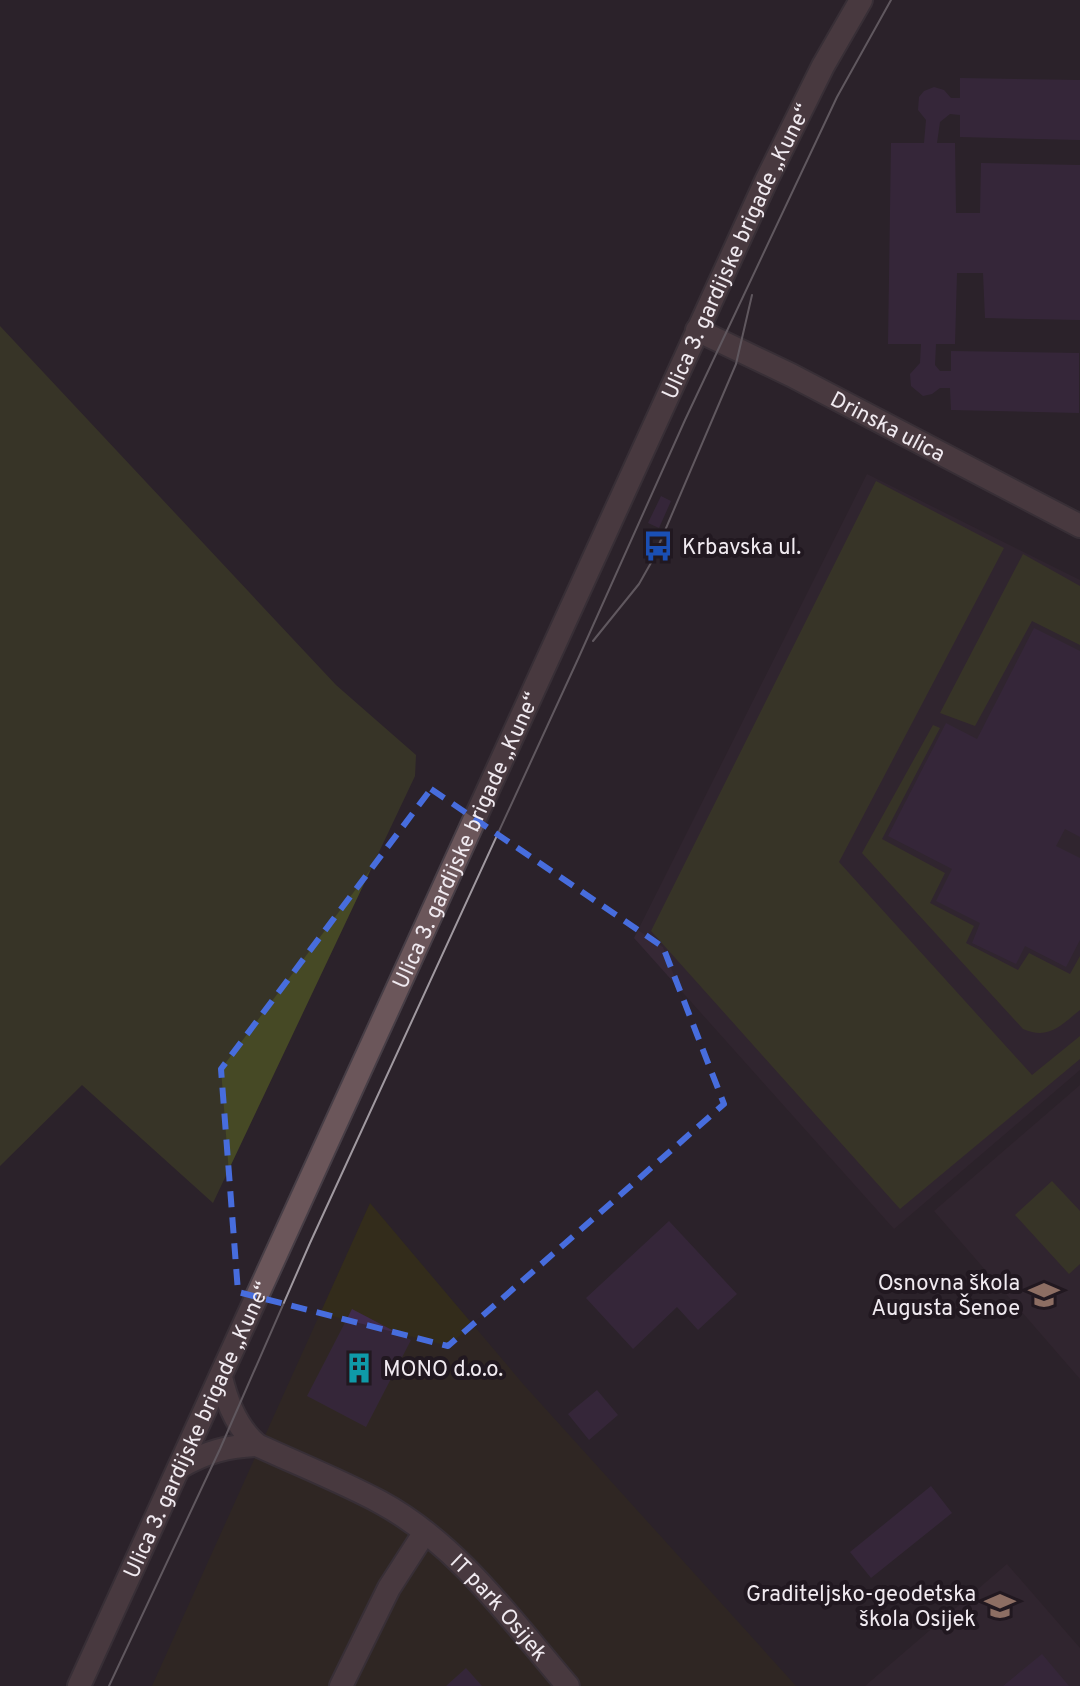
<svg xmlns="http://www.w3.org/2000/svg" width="1080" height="1686" font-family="Overpass,sans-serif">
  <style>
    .commercial { fill: #332c1b }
    .built { fill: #362835 }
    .green { fill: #464925 }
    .building { fill: #402b4c }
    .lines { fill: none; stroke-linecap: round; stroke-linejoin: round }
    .minor-casing { stroke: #473e46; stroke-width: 26 }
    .tertiary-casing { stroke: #473e46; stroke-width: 26 }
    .minor { stroke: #6b565a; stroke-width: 22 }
    .tertiary { stroke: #6b565a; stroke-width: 22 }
    .tram { stroke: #a099a0; stroke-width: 2 }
    .marked { fill: none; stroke: #476ddd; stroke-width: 6; stroke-dasharray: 16 10; stroke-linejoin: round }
    .labels { text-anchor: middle; stroke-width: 8; stroke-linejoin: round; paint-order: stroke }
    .street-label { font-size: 22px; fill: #f0eaf0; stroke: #211820 }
    .poi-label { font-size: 22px; fill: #f0eaf0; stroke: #211820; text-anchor: start }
  </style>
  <rect width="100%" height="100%" fill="#2b222a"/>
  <!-- commercial -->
  <path class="commercial" d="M 370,1203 L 523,1384 L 796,1686 L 152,1686 Z"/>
  <!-- built -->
  <path class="built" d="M 867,474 L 1080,580 L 1080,1070 L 894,1229 L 634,938 Z
    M 1080,1085 L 1080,1379 L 934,1211 Z
    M 1007,1564 L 1080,1648 L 1080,1686 L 865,1686 Z"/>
  <!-- green -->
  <path class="green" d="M 0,326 L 336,685 L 416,755 L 415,776 L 213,1203 L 82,1085 L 0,1166 Z
    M 876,481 L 1004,548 L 839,862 L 1032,1075 L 1080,1036 L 1080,1059 L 900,1209 L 651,931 Z
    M 1023,554 L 1080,586 L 1080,645 L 1032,621 L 975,726 L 940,713 Z
    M 933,725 L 940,728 L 882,839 L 945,873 L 930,903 L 974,926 L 966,943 L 1018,970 L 1029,953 L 1070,974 L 1080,956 L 1080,1010 C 1060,1026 1049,1040 1023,1029 L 862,853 Z
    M 1052,1181 L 1080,1211 L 1080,1264 L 1069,1274 L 1015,1215 Z"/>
  <!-- building -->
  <path class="building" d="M 960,78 L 1080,80 L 1080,140 L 960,137 L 960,115 L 950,114 L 940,122 L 937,143 L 955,143 L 956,213 L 980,213 L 981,163 L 1080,165 L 1080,320 L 985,318 L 983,273 L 957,273 L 955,344 L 936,344 L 935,365 L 940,371 L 951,371 L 951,351 L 1079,353 L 1079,413 L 951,410 L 950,388 L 940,388 L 932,394 L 923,396 L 911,386 L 910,374 L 920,363 L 921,344 L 888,344 L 891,143 L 924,143 L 926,120 L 918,110 L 919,97 L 924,91 L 934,87 L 944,90 L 951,98 L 960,98 Z
    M 661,496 L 671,501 L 659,528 L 648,523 Z
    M 1034,628 L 1080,651 L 1080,837 L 1065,829 L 1056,846 L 1080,858 L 1080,940 L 1066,967 L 1025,946 L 1016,964 L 972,943 L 980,923 L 936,901 L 952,869 L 888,836 L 946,723 L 977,739 Z
    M 669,1221 L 737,1294 L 698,1330 L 677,1307 L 633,1349 L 586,1298 Z
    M 352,1309 L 411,1340 L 366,1427 L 307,1396 Z
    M 597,1390 L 618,1415 L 589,1440 L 568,1414 Z
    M 931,1486 L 952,1513 L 871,1578 L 850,1552 Z
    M 1042,1654 L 1069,1686 L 1003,1686 Z
    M 466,1668 L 482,1686 L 446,1686 Z"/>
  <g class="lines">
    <!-- minor casing -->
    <g class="minor-casing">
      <g id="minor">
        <path id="s1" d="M 697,330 L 791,375 L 1080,526"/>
        <path id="s2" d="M 221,1377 C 227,1403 237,1428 257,1445 C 298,1464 341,1481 380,1502 C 458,1544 512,1621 568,1686"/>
        <path d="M 180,1467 C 206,1452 228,1446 257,1445"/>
        <path d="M 341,1686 L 389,1588 L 425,1532"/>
      </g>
    </g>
    <!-- tertiary casing -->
    <g class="tertiary-casing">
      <g id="tertiary">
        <path id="s3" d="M 79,1686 L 766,181 L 823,66 L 861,0"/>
      </g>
    </g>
    <!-- minor -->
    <use href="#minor" class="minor"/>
    <!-- tertiary -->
    <use href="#tertiary" class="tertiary"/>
    <!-- tram -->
    <path class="tram" d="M 593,641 L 639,584 L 652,561 L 736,364 L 752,295
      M 109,1686 L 220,1449 L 310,1243 L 578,659 L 685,420 L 837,97 L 891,0"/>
  </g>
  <!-- marked area -->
  <path d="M0 0H1080V1686H0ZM 431,789 L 663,947 L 724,1104 L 448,1346 L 238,1292 L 221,1069 Z" fill="#2b222a" fill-opacity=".55" fill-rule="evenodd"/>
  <path class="marked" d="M 431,789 L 663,947 L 724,1104 L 448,1346 L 238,1292 L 221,1069 Z"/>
  <!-- icons -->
  <defs>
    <g id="bus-bare" transform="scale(2.4)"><path d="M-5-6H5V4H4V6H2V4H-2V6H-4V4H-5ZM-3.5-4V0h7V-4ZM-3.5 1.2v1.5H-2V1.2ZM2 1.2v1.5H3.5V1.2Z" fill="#1a4fb4" stroke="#211820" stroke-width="2.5" paint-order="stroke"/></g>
    <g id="school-bare" transform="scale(2.4)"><path d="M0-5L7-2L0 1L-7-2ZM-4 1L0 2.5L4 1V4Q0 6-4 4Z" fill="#8d6e63" stroke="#211820" stroke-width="2.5" paint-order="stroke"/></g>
    <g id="building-bare" transform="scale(2.4)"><path d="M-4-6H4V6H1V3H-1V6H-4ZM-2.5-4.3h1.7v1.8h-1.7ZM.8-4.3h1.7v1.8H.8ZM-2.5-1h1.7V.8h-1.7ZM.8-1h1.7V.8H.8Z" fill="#0f9aa8" stroke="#211820" stroke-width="2.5" paint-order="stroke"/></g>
  </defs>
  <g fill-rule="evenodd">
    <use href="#bus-bare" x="658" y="546"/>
    <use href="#school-bare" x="1044" y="1295"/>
    <use href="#building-bare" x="359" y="1368"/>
    <use href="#school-bare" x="1000" y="1606"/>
  </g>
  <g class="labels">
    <!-- street labels -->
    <g class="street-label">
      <text dy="8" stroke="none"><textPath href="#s3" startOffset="1578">Ulica 3. gardijske brigade „Kune“</textPath></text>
      <text dy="8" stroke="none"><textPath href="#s1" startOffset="214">Drinska ulica</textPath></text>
      <text dy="8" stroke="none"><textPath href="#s3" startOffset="930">Ulica 3. gardijske brigade „Kune“</textPath></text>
      <text dy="8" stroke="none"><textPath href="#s3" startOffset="282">Ulica 3. gardijske brigade „Kune“</textPath></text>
      <text dy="8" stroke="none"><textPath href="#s2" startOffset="374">IT park Osijek</textPath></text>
    </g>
    <!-- poi labels -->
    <g class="poi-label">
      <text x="682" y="554">Krbavska ul.</text>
      <text x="1020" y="1290" text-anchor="end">Osnovna škola<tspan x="1020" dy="25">Augusta Šenoe</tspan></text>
      <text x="383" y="1376">MONO d.o.o.</text>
      <text x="976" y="1601" text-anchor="end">Graditeljsko-geodetska<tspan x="976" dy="25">škola Osijek</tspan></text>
    </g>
  </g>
</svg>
